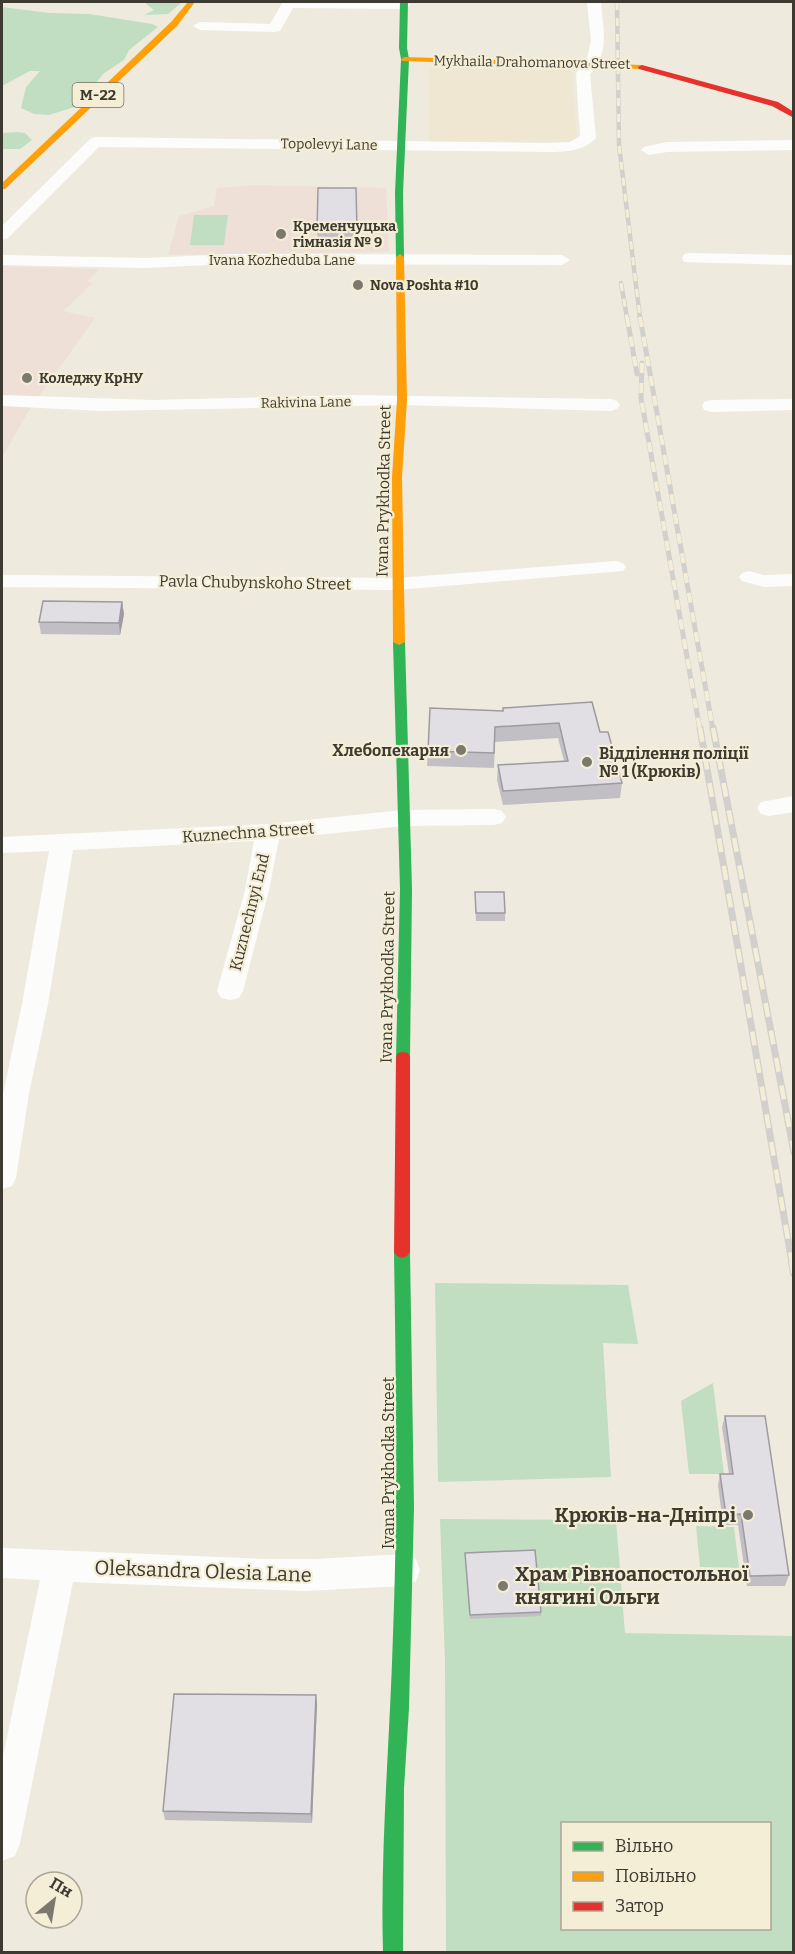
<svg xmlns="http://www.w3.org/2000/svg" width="795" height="1954" font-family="Bitter,serif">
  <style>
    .built { fill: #efe7d1 }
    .education { fill: #efe0d7 }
    .green { fill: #c1dec2; fill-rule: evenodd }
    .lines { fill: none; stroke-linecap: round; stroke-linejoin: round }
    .street { fill: #fcfcfa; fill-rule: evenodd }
    .fast { fill: #30b455; fill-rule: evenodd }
    .slow { fill: #ff9f0a; fill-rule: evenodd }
    .jam { fill: #e5322d; fill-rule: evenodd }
    .rail-far3-casing { stroke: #d1d0cd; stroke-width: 4.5 }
    .rail-far2-casing { stroke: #d1d0cd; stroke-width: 5 }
    .rail-far1-casing { stroke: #d1d0cd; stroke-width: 7 }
    .rail-casing { stroke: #d1d0cd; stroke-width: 8 }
    .rail-far3 { stroke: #f5eed7; stroke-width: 3; stroke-dasharray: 8; stroke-linecap: butt }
    .rail-far2 { stroke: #f5eed7; stroke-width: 4; stroke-dasharray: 10; stroke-linecap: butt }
    .rail-far1 { stroke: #f5eed7; stroke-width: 4.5; stroke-dasharray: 14; stroke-linecap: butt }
    .rail { stroke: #f5eed7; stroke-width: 6; stroke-dasharray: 17; stroke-linecap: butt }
    .wall { fill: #c2bfc4 }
    .shaded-wall { fill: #9e9ba0 }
    .building { fill: #e1dee4; stroke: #9e9ba0; stroke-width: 1.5 }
    .poi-dot { fill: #7b786e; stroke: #f5eed7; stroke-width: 2 }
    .labels { text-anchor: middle; stroke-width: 4.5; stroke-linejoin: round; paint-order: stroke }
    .far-street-label { font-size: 14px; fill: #3d3a31; stroke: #f5eed7 }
    .far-poi-label { font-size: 14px; font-weight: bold; fill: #3d3a31; stroke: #f5eed7; text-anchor: start }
    .shield { fill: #f5eed7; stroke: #747063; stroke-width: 1.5 }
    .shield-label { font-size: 15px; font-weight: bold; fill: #3d3a31 }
    .street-label { font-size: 16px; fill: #3d3a31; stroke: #f5eed7 }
    .poi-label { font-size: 16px; font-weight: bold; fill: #3d3a31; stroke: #f5eed7; text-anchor: end }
    .near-poi-label { font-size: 20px; font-weight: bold; fill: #3d3a31; stroke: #f5eed7; text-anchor: end }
    .near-street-label { font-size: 20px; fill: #3d3a31; stroke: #f5eed7 }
  </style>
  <rect width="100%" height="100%" fill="#eeeade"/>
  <!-- built -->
  <path class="built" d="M 429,68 L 572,70 L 577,142 L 429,142 Z"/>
  <!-- education -->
  <path class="education" d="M 256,185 L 386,188 L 389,252 L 168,255 L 179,216 L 214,206 L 217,188 Z
    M 2,266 L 99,269 L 87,282 L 93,283 L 63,311 L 95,318 L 29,410 L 2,458 Z"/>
  <!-- green -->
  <path class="green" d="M 147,2 L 182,2 L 168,14 L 144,15 L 154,10 L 146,4 Z
    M 2,7 L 50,13 L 89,14 L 152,24 L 158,27 L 129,50 L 124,60 L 103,74 L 78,106 L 49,115 L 34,114 L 21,108 L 26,87 L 40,71 L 30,71 L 2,86 Z
    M 18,132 L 25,133 L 32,140 L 20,149 L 2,149 L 2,133 Z
    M 194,215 L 228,215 L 224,245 L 190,245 Z
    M 435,1283 L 628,1285 L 638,1344 L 603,1343 L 611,1477 L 438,1482 Z
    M 713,1383 L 724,1474 L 689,1474 L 681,1401 Z
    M 440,1519 L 616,1520 L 625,1633 L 793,1636 L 793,1952 L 446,1952 L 445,1662 ZM 562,1824 L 770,1824 L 770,1928 L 562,1928 Z
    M 696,1526 L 734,1527 L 739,1568 L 700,1567 Z"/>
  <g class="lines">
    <!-- street -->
    <path class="street" d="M 283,2 L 406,2 L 411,5 L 404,9 L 293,8 L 280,31 L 275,32 L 200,30 L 193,26 L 200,22 L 270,24 Z
      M 587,2 L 601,2 C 603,28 610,54 590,74 L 596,138 C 585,151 565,152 549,152 L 99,147 L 8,238 L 2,240 L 2,226 L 90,139 L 95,137 L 549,143 L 570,142 L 580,136 L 576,73 L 586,62 L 591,41 Z
      M 794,140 L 794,150 L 667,152 L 649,155 L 641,150 L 644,147 L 667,142 Z
      M 690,253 L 794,255 L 794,265 L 684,262 L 682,258 L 684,254 Z
      M 232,254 L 562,255 L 570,260 L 562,265 L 232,264 L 145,268 L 2,265 L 2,255 L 145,258 Z
      M 352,395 L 611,399 L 617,401 L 620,405 L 617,409 L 611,411 L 402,405 L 101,411 L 2,406 L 2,395 L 152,400 Z
      M 794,399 L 794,410 L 711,412 L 704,410 L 702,406 L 704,402 L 711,400 Z
      M 616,561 L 623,563 L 626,567 L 623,571 L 397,590 L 2,587 L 2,575 L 397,578 Z
      M 749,571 L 764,575 L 794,574 L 794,586 L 764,587 L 742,581 L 739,577 L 742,573 Z
      M 794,796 L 794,812 L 769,816 L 761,814 L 757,808 L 761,802 Z
      M 494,809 L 502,811 L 506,817 L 502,823 L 494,825 L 403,826 L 279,839 L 269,890 L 243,991 L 239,998 L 230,1000 L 221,998 L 217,991 L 245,890 L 254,841 L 73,850 L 48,1004 L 29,1093 L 16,1178 L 12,1186 L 2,1189 L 2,1099 L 22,1004 L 49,851 L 2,853 L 2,837 L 268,824 L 403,810 Z
      M 2,1548 L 266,1559 L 316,1559 L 404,1554 L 416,1559 L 420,1570 L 416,1581 L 404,1586 L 304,1591 L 73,1582 L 20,1843 L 15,1856 L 2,1861 L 2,1761 L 40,1580 L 2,1578 Z"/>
    <!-- fast -->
    <path class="fast" d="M 400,2 L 408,2 L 407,48 L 409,59 L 403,193 L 404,257 L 400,260 L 396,257 L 395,193 L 401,59 L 399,48 Z
      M 399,639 L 405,642 L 412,889 L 410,1057 L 408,1061 L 398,1061 L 396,1057 L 400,889 L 393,642 Z
      M 402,1246 L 407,1248 L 410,1252 L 414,1508 L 409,1708 L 404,1788 L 403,1952 L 383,1952 C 380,1847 390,1740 393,1634 C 398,1507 396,1380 394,1252 L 397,1248 Z"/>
    <!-- slow -->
    <path class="slow" d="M 188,2 L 195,2 L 177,26 L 5,189 L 2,189 L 2,183 L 171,22 Z
      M 405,57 L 642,65 L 646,67 L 642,69 L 402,61 L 401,59 Z
      M 400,254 L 404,257 L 407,400 L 402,477 L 405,642 L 399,645 L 393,642 L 392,477 L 397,400 L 396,257 Z"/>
    <!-- jam -->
    <path class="jam" d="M 642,65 L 778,102 L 794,112 L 794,118 L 772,106 L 639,69 L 638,67 Z
      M 403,1052 L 408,1053 L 410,1057 L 410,1252 L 407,1256 L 402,1258 L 397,1256 L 394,1252 L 396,1057 L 398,1053 Z"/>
    <!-- rail-far3 casing -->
    <g class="rail-far3-casing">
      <path id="rail-far3" d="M 617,2 L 619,145 L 640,318
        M 621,283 L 627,318"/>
    </g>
    <!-- rail-far2 casing -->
    <g class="rail-far2-casing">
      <path id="rail-far2" d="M 627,317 L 637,374
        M 640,317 L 713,730
        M 642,363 L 641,398 L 700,730"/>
    </g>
    <!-- rail-far1 casing -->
    <g class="rail-far1-casing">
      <path id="rail-far1" d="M 700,728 L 792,1263
        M 713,728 L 794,1152"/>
    </g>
    <!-- rail casing -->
    <g class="rail-casing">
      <path id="rail" d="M 792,1262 L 794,1273"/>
    </g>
    <!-- rail-far3 -->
    <use href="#rail-far3" class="rail-far3"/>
    <!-- rail-far2 -->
    <use href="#rail-far2" class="rail-far2"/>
    <!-- rail-far1 -->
    <use href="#rail-far1" class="rail-far1"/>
    <!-- rail -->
    <use href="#rail" class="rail"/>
  </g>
  <!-- wall -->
  <path class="wall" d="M 356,188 L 357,241 L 318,242 L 317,231 Z
    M 122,602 L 124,614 L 120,635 L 41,634 L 39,622 Z
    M 503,708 L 600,732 L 622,783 L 620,798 L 503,805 L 497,780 L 498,765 L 564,761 L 558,738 L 495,742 L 494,768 L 427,766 L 428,751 L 503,711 Z
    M 475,892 L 505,913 L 505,921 L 476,921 Z
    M 725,1416 L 789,1575 L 785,1586 L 747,1586 L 738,1525 L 723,1525 L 718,1485 L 720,1474 L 729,1474 L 722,1427 Z
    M 465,1553 L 541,1612 L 541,1616 L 470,1619 Z
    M 317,1704 L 312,1823 L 165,1820 L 163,1811 Z"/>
  <!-- shaded-wall -->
  <path class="shaded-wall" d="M 122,602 L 124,614 L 120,635 L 119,623 Z
    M 316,1695 L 317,1704 L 312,1823 L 311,1814 Z"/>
  <!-- building -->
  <path class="building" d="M 318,188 L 356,188 L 357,230 L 317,231 Z
    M 43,601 L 122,602 L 119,623 L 39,622 Z
    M 592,702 L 600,732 L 608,732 L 622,783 L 503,791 L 498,765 L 568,761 L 559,723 L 495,727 L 494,753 L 428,751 L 430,708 L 503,711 L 503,708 Z
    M 475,892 L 504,892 L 505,913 L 476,913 Z
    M 725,1416 L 765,1416 L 789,1575 L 750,1576 L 741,1514 L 726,1515 L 720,1474 L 733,1474 Z
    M 535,1550 L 541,1612 L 470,1615 L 465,1553 Z
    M 174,1694 L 316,1695 L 311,1814 L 163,1811 Z"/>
  <!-- markers -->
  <g class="poi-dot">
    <circle cx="281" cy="234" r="6"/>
    <circle cx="358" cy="285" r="6"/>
    <circle cx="27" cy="378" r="6"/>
    <circle cx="461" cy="750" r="6"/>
    <circle cx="587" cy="762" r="6"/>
    <circle cx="748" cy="1515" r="6"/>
    <circle cx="503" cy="1586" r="6"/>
  </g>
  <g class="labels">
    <!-- far-street labels -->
    <g class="far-street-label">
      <text transform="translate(532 62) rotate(1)" y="5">Mykhaila Drahomanova Street</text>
      <text transform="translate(329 144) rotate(1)" y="5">Topolevyi Lane</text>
      <text x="282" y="265">Ivana Kozheduba Lane</text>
      <text transform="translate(306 402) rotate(-1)" y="5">Rakivina Lane</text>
    </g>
    <!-- far-poi labels -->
    <g class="far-poi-label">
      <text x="293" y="231">Кременчуцька<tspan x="293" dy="16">гімназія № 9</tspan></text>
      <text x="370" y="290">Nova Poshta #10</text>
      <text x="39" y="383">Коледжу КрНУ</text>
    </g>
    <!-- shield labels -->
    <rect class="shield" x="72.5" y="83" width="51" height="24" rx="4.5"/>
    <g class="shield-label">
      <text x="98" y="100">М-22</text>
    </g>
    <!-- street labels -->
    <g class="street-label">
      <text transform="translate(383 491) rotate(-89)" y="6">Ivana Prykhodka Street</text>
      <text transform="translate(255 582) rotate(1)" y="6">Pavla Chubynskoho Street</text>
      <text transform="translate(248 832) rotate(-4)" y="6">Kuznechna Street</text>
      <text transform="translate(249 912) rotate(-76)" y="6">Kuznechnyi End</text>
      <text transform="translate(387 977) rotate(-89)" y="6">Ivana Prykhodka Street</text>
      <text transform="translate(388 1463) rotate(-90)" y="6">Ivana Prykhodka Street</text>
    </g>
    <!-- poi labels -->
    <g class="poi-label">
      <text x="449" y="756">Хлебопекарня</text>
      <text x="599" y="759" text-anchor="start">Відділення поліції<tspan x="599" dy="18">№ 1 (Крюків)</tspan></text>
    </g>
    <!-- near-poi labels -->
    <g class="near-poi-label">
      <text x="736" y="1522">Крюків-на-Дніпрі</text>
      <text x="515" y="1581" text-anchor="start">Храм Рівноапостольної<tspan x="515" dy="23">княгині Ольги</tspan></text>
    </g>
    <!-- near-street labels -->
    <g class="near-street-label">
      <text transform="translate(203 1571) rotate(2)" y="7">Oleksandra Olesia Lane</text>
    </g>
  </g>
  <!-- border -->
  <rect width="795" height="1954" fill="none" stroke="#3d3a31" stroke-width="6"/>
  <!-- legend -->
  <rect x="561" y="1822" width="210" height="108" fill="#f5eed7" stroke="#aba695" stroke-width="1.5"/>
  <rect x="573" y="1842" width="30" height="9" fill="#30b455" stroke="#aba695" stroke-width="1.5"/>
  <text x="615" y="1852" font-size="18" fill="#3d3a31">Вільно</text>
  <rect x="573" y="1872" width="30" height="9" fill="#ff9f0a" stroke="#aba695" stroke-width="1.5"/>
  <text x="615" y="1882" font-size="18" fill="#3d3a31">Повільно</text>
  <rect x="573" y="1902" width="30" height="9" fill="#e5322d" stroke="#aba695" stroke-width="1.5"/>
  <text x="615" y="1912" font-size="18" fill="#3d3a31">Затор</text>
  <!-- north arrow -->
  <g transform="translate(54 1900) rotate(30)"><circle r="28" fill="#f5eed7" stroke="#aba695" stroke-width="1.5"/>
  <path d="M0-4.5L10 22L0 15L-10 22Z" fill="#7b786e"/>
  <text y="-9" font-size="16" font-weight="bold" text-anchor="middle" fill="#3d3a31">Пн</text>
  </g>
</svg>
